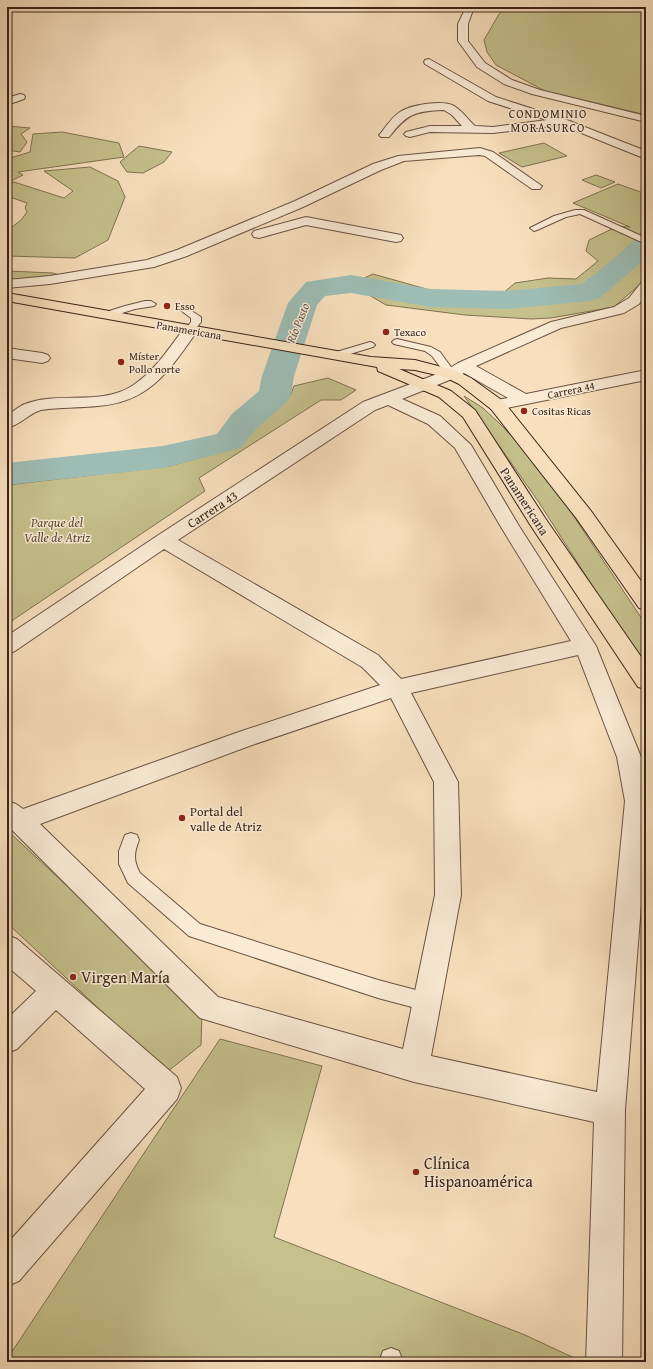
<svg xmlns="http://www.w3.org/2000/svg" width="653" height="1369" font-family="'Gentium Book Plus',serif">
  <style>
    .green { fill: #c5c08c; stroke: #807252 }
    .lines { fill: none; stroke-linecap: round; stroke-linejoin: round }
    .river { fill: #9dbdb5; fill-rule: evenodd }
    .service-casing { stroke: #6a5242; stroke-width: 2 }
    .minor-casing { stroke: #6a5242; stroke-width: 2 }
    .primary-casing { stroke: #3a2318; stroke-width: 2 }
    .service { fill: #faebd5; fill-rule: evenodd }
    .minor { fill: #faebd5; fill-rule: evenodd }
    .primary { fill: #f8e0be; fill-rule: evenodd }
    .poi-dot { fill: #8f2418; stroke: #faebd5; stroke-width: 1.5 }
    .labels { text-anchor: middle; stroke-width: 3; stroke-linejoin: round; paint-order: stroke }
    .far-poi-label { font-size: 11px; fill: #3a2318; stroke: #faebd5; text-anchor: start }
    .far-street-label { font-size: 11px; fill: #3a2318; stroke: #faebd5 }
    .far-neighbourhood-label { font-size: 12px; letter-spacing: 1px; fill: #3a2318; stroke: #faebd5 }
    .far-water-label { font-size: 12px; font-style: italic; fill: #585147; stroke: #faebd5 }
    .street-label { font-size: 13px; fill: #3a2318; stroke: #faebd5 }
    .park-label { font-size: 13px; font-style: italic; fill: #5d4a35; stroke: #faebd5 }
    .poi-label { font-size: 13px; fill: #3a2318; stroke: #faebd5; text-anchor: start }
    .near-poi-label { font-size: 16px; fill: #3a2318; stroke: #faebd5; text-anchor: start }
  </style>
  <rect width="100%" height="100%" fill="#f8e0be"/>
  <filter id="stains"><feTurbulence type="fractalNoise" baseFrequency=".005" numOctaves="4"/><feColorMatrix values="0 0 0 0 .2 0 0 0 0 .09 0 0 0 0 .02 0 0 0 .5 -.17"/></filter>
  <radialGradient id="worn" r=".72"><stop offset=".6" stop-color="#630" stop-opacity="0"/><stop offset="1" stop-color="#630" stop-opacity=".3"/></radialGradient>
  <!-- green -->
  <path class="green" d="M 507,7 L 646,7 L 646,115 L 545,91 L 496,65 L 487,52 L 484,40 L 499,14 Z
    M 7,126 L 30,128 L 21,134 L 27,142 L 20,152 L 7,150 L 7,146 L 10,143 L 7,142 Z
    M 62,132 L 119,143 L 124,157 L 18,172 L 23,175 L 7,183 L 7,169 L 13,171 L 7,166 L 7,159 L 30,152 L 33,134 Z
    M 544,143 L 567,156 L 522,167 L 499,153 Z
    M 139,146 L 172,152 L 164,162 L 143,173 L 127,172 L 120,162 Z
    M 90,167 L 118,181 L 125,197 L 108,240 L 75,258 L 7,256 L 7,231 L 21,220 L 27,212 L 25,208 L 27,203 L 7,196 L 7,185 L 14,182 L 64,198 L 73,191 L 44,171 Z
    M 596,175 L 615,182 L 601,188 L 582,180 Z
    M 618,184 L 646,194 L 646,279 L 614,307 L 551,318 L 531,319 L 465,315 L 386,305 L 362,291 L 362,279 L 373,274 L 437,292 L 464,294 L 502,294 L 515,283 L 548,278 L 576,279 L 598,261 L 586,251 L 589,240 L 618,226 L 630,227 L 573,203 Z
    M 7,271 L 53,273 L 59,275 L 7,283 Z
    M 328,378 L 356,390 L 341,400 L 321,400 L 199,478 L 205,491 L 7,624 L 7,485 L 169,466 L 240,447 L 266,414 L 290,396 L 294,386 Z
    M 464,396 L 483,408 L 500,424 L 524,449 L 563,500 L 646,625 L 646,663 L 611,615 L 538,501 Z
    M 7,830 L 202,1012 L 201,1045 L 167,1072 L 7,923 Z
    M 220,1039 L 322,1066 L 274,1237 L 525,1335 L 583,1362 L 360,1362 L 359,1358 L 358,1362 L 7,1362 L 7,1359 Z"/>
  <g class="lines">
    <!-- river -->
    <path class="river" d="M 646,235 L 646,258 L 600,298 L 590,301 L 507,309 L 430,307 L 351,293 L 325,296 L 317,305 L 294,376 L 291,395 L 287,402 L 256,429 L 241,448 L 163,468 L 7,485 L 7,463 L 163,446 L 217,434 L 232,414 L 259,391 L 262,376 L 288,303 L 306,282 L 351,275 L 430,289 L 507,291 L 582,284 L 617,256 L 637,237 Z"/>
    <!-- service casing -->
    <g class="service-casing">
      <path id="service" d="M 575,210 L 584,210 L 646,238 L 646,244 L 580,214 L 566,217 L 537,230 L 534,231 L 530,228 L 554,216 Z
        M 145,301 L 151,301 L 156,304 L 154,306 L 135,309 L 106,318 L 101,315 L 103,313 L 125,306 Z
        M 184,306 L 201,317 L 201,322 L 193,332 L 187,332 L 185,330 L 191,322 L 191,318 L 179,309 Z
        M 397,339 L 431,347 L 440,352 L 456,374 L 455,376 L 447,376 L 432,356 L 425,351 L 394,344 L 392,342 L 394,340 Z
        M 370,342 L 373,343 L 375,345 L 373,347 L 337,358 L 332,355 L 333,353 Z
        M 131,833 L 137,835 L 139,840 C 134,853 133,860 140,873 L 200,924 L 378,980 L 427,993 L 433,996 L 436,1002 L 433,1008 L 427,1011 L 378,998 L 189,936 L 128,883 L 119,864 L 119,851 L 125,835 Z
        M 391,1348 L 399,1351 L 403,1362 L 381,1362 L 380,1359 L 383,1351 Z"/>
    </g>
    <!-- minor casing -->
    <g class="minor-casing">
      <path id="minor" d="M 466,7 L 474,7 L 468,24 L 468,41 L 485,63 L 512,80 L 540,90 L 646,116 L 646,122 L 532,94 L 504,84 L 477,67 L 458,41 L 458,24 Z
        M 429,59 L 496,97 L 567,120 L 646,151 L 646,159 L 559,124 L 554,126 L 493,133 L 430,132 L 410,137 L 406,136 L 404,134 L 406,132 L 430,126 L 462,126 L 452,115 L 444,110 C 414,111 407,114 389,137 L 381,137 L 379,135 L 381,133 C 387,125 392,117 400,112 C 410,105 440,100 452,105 C 461,109 468,120 475,126 L 493,127 L 547,120 L 488,101 L 425,64 L 424,62 L 425,60 Z
        M 20,94 L 24,95 L 25,97 L 24,99 L 7,105 L 7,98 Z
        M 480,148 L 493,152 L 542,186 L 540,189 L 532,189 L 485,156 L 479,155 L 404,161 L 381,170 L 303,207 L 187,256 L 154,267 L 50,284 L 7,288 L 7,280 L 50,276 L 147,260 L 177,250 L 295,201 L 373,164 L 398,156 Z
        M 306,217 L 396,234 L 401,235 L 403,238 L 401,241 L 396,242 L 306,225 L 259,238 L 254,237 L 252,234 L 254,231 Z
        M 646,282 L 646,295 L 639,304 L 624,313 L 561,328 L 476,366 L 526,394 L 646,370 L 646,380 L 497,410 L 491,409 L 489,405 L 491,401 L 508,398 L 464,373 L 457,377 L 402,399 L 440,416 L 471,445 L 519,526 L 596,646 L 641,757 L 646,785 L 646,841 L 625,1110 L 622,1362 L 586,1362 L 594,1122 L 414,1082 L 200,1018 L 7,825 L 7,801 L 16,804 L 23,809 L 236,733 L 380,685 L 362,667 L 164,549 L 15,651 L 7,654 L 7,636 L 157,536 L 363,402 L 445,371 L 458,363 L 551,322 L 614,307 L 629,298 L 641,283 ZM 388,405 L 428,424 L 455,448 L 501,527 L 571,641 L 401,679 L 378,655 L 178,540 L 375,410 ZM 578,655 L 617,757 L 625,801 L 597,1092 L 431,1056 L 461,895 L 458,782 L 411,693 ZM 391,698 L 434,782 L 435,895 L 403,1049 L 218,997 L 40,824 L 252,745 Z
        M 190,325 L 195,327 L 198,330 C 170,369 151,402 98,406 C 79,408 60,407 41,410 C 28,414 20,425 7,428 L 7,415 C 13,412 19,406 25,404 C 59,391 100,406 132,386 C 155,371 169,348 185,327 Z
        M 7,348 L 42,353 L 48,355 L 50,358 L 48,361 L 42,363 L 7,358 Z
        M 7,935 L 17,939 L 177,1077 L 181,1088 L 177,1099 L 19,1281 L 7,1286 L 7,1244 L 145,1089 L 56,1010 L 17,1049 L 7,1053 L 7,1019 L 36,991 L 7,966 Z"/>
    </g>
    <!-- primary casing -->
    <g class="primary-casing">
      <path id="primary" d="M 7,293 L 371,357 L 415,360 L 457,371 L 471,378 L 503,401 L 591,511 L 646,588 L 646,610 L 639,608 L 577,519 L 491,409 L 459,384 L 445,377 L 415,370 L 399,369 L 451,391 L 475,410 L 545,518 L 646,664 L 646,689 L 638,687 L 531,526 L 463,417 L 439,397 L 378,371 L 377,367 L 7,301 Z"/>
    </g>
    <!-- service -->
    <use href="#service" class="service"/>
    <!-- minor -->
    <use href="#minor" class="minor"/>
    <!-- primary -->
    <use href="#primary" class="primary"/>
  </g>
  <!-- markers -->
  <g class="poi-dot">
    <circle cx="167" cy="306" r="4"/>
    <circle cx="386" cy="332" r="4"/>
    <circle cx="121" cy="362" r="4"/>
    <circle cx="524" cy="411" r="4"/>
    <circle cx="182" cy="818" r="4"/>
    <circle cx="73" cy="977" r="4"/>
    <circle cx="416" cy="1172" r="4"/>
  </g>
  <g class="labels">
    <!-- far-poi labels -->
    <g class="far-poi-label">
      <text x="175" y="310">Esso</text>
      <text x="394" y="336">Texaco</text>
      <text x="129" y="360">Míster<tspan x="129" dy="13">Pollo norte</tspan></text>
      <text x="532" y="415">Cositas Ricas</text>
    </g>
    <!-- far-street labels -->
    <g class="far-street-label">
      <text transform="translate(189 330) rotate(10)" y="4">Panamericana</text>
      <text transform="translate(571 390) rotate(-12)" y="4">Carrera 44</text>
    </g>
    <!-- far-neighbourhood labels -->
    <g class="far-neighbourhood-label">
      <text x="548" y="118">CONDOMINIO<tspan x="548" dy="14">MORASURCO</tspan></text>
    </g>
    <!-- far-water labels -->
    <g class="far-water-label">
      <text transform="translate(298 323) rotate(-68)" y="4">Río Pasto</text>
    </g>
    <!-- street labels -->
    <g class="street-label">
      <text transform="translate(525 501) rotate(57)" y="5">Panamericana</text>
      <text transform="translate(212 509) rotate(-33)" y="5">Carrera 43</text>
    </g>
    <!-- park labels -->
    <g class="park-label">
      <text x="57" y="527">Parque del<tspan x="57" dy="15">Valle de Atriz</tspan></text>
    </g>
    <!-- poi labels -->
    <g class="poi-label">
      <text x="190" y="816">Portal del<tspan x="190" dy="15">valle de Atriz</tspan></text>
    </g>
    <!-- near-poi labels -->
    <g class="near-poi-label">
      <text x="81" y="983">Virgen María</text>
      <text x="424" y="1169">Clínica<tspan x="424" dy="18">Hispanoamérica</tspan></text>
    </g>
  </g>
  <!-- margin -->
  <rect width="653" height="1369" fill="none" stroke="#f8e0be" stroke-width="24"/>
  <rect x="8" y="8" width="637" height="1353" fill="none" stroke="#3a2318" stroke-width="2"/>
  <rect x="12" y="12" width="629" height="1345" fill="none" stroke="#3a2318"/>
  <rect width="100%" height="100%" filter="url(#stains)"/>
  <rect width="100%" height="100%" fill="url(#worn)"/>
</svg>
